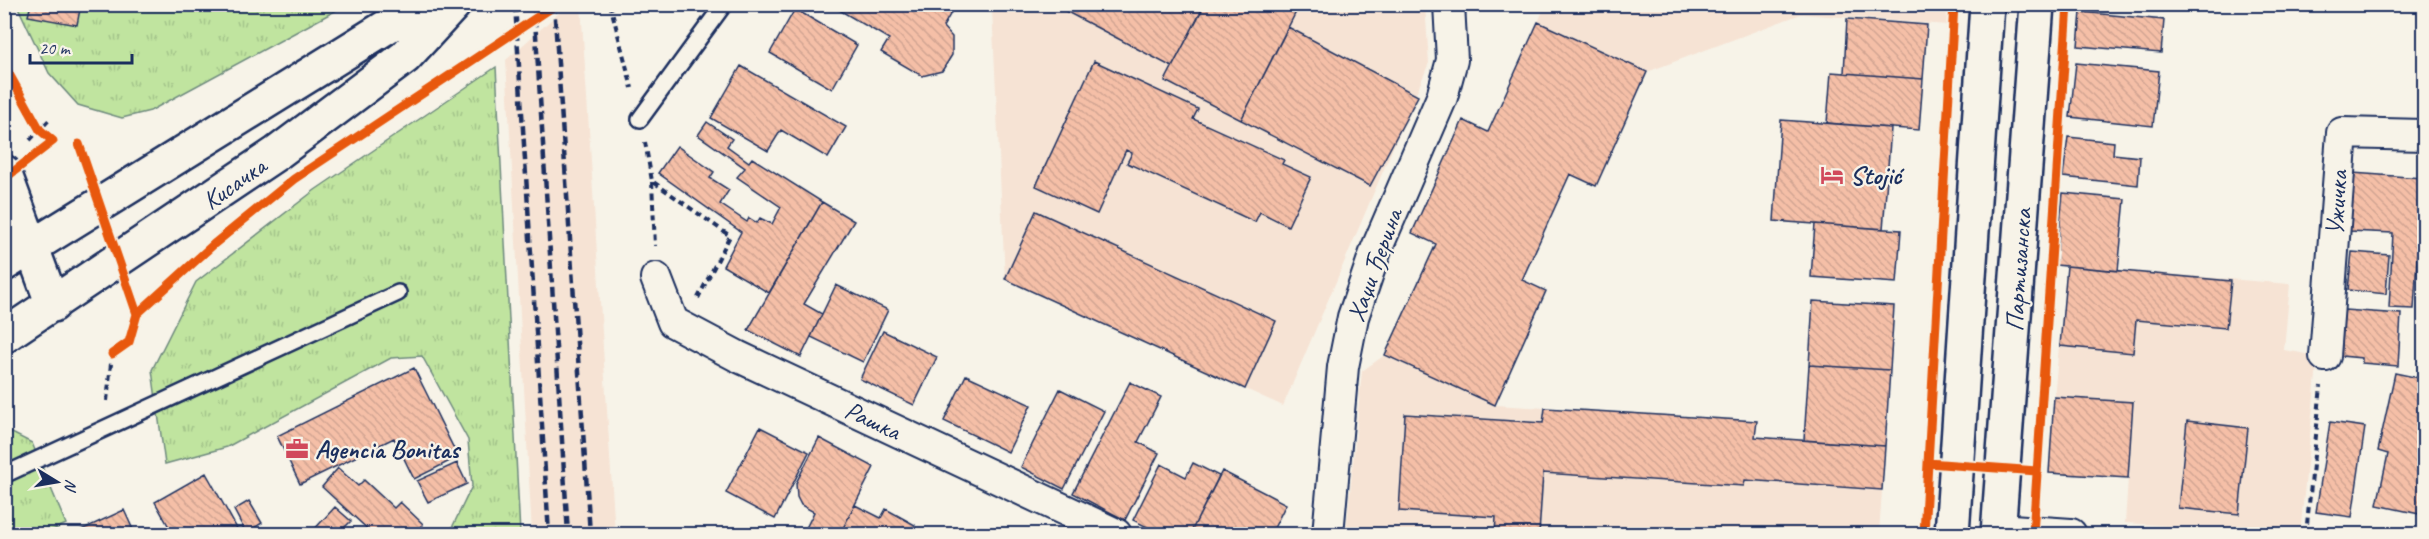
<svg xmlns="http://www.w3.org/2000/svg" width="2429" height="539" font-family="Caveat,sans-serif">
  <style>
    .built { fill: #f6e3d4 }
    .grass { fill: url(#grass-tufts); stroke: #6e8a7e; stroke-width: 1.5 }
    .building { fill: url(#building-back-hatch); stroke: #1b2f5e; stroke-width: 1.5 }
    .lines { fill: none; stroke-linecap: round; stroke-linejoin: round }
    .service-casing { stroke: #1b2f5e; stroke-width: 20 }
    .minor-casing { stroke: #1b2f5e; stroke-width: 34 }
    .secondary-casing { stroke: #1b2f5e; stroke-width: 38 }
    .path { stroke: #1b2f5e; stroke-width: 4; stroke-dasharray: 6 4.5; stroke-linecap: butt }
    .service { stroke: #f7f3e8; stroke-width: 15 }
    .minor { stroke: #f7f3e8; stroke-width: 30 }
    .secondary { stroke: #f7f3e8; stroke-width: 33 }
    .rail { stroke: #1b2f5e; stroke-width: 4.5; stroke-dasharray: 9 4.5; stroke-linecap: butt }
    .cycleway-casing { stroke: #f7f3e8; stroke-width: 13 }
    .cycleway { stroke: #e8590c; stroke-width: 9 }
    .labels { text-anchor: middle; stroke-width: 4.5; stroke-linejoin: round; paint-order: stroke }
    .poi-label { font-size: 26px; font-weight: bold; fill: #1b2f5e; stroke: #f7f3e8; text-anchor: start }
    .street-label { font-size: 26px; fill: #1b2f5e; stroke: #f7f3e8 }
  </style>
  <defs>
    <pattern id="grass-tufts" width="24" height="20" patternUnits="userSpaceOnUse" patternTransform="scale(1.5)"><rect width="24" height="20" fill="#c0e49f"/><path d="M3 7l-1-3M5 7V3M7 7l1-3M15 17l-1-3M17 17v-4M19 17l1-3" fill="none" stroke="#a4c48b"/></pattern>
    <pattern id="building-back-hatch" width="6" height="6" patternUnits="userSpaceOnUse" patternTransform="scale(1.5)"><rect width="6" height="6" fill="#f5bfa7"/><path d="M-1 5l2 2M0 0l6 6M5-1l2 2" fill="none" stroke="#d1a492"/></pattern>
  </defs>
  <rect width="100%" height="100%" fill="#f7f3e8"/>
  <filter id="ink" filterUnits="userSpaceOnUse"><feTurbulence type="fractalNoise" baseFrequency=".0167" numOctaves="2"/><feDisplacementMap in="SourceGraphic" scale="12" xChannelSelector="R" yChannelSelector="G"/><feConvolveMatrix kernelMatrix="1 2 1 2 8 2 1 2 1" color-interpolation-filters="sRGB"/></filter>
  <g filter="url(#ink)">
    <!-- built -->
    <path class="built" d="M 569,4 L 581,5 L 615,534 L 532,534 L 506,60 Z
      M 1546,4 L 1949,5 L 1948,25 L 1801,14 L 1647,72 L 1538,22 Z
      M 984,5 L 1425,5 L 1429,63 L 1283,406 L 1005,279 L 992,9 Z
      M 2067,266 L 2290,284 L 2284,350 L 2318,356 L 2300,534 L 2125,523 L 2133,402 L 2054,397 Z
      M 1385,355 L 1495,405 L 1757,421 L 1756,437 L 1885,446 L 1879,534 L 1346,534 L 1362,371 Z"/>
    <!-- grass -->
    <path class="grass" d="M 17,5 L 346,5 L 150,111 L 122,118 L 78,105 L 49,73 Z
      M 496,67 L 520,534 L 449,534 L 472,486 L 468,440 L 422,356 L 391,358 L 227,447 L 165,464 L 152,370 L 196,282 L 315,190 Z
      M 4,429 L 32,443 L 66,524 L 44,534 L 5,534 Z"/>
    <!-- building -->
    <path class="building" d="M 31,4 L 81,4 L 77,25 L 28,16 Z
      M 829,4 L 956,4 L 943,27 L 952,37 L 952,55 L 942,71 L 922,76 L 881,52 L 889,39 Z
      M 1052,4 L 1205,4 L 1172,67 Z
      M 1205,4 L 1300,4 L 1241,120 L 1165,81 Z
      M 795,9 L 857,45 L 832,89 L 770,53 Z
      M 2081,12 L 2164,20 L 2161,53 L 2078,46 Z
      M 1847,19 L 1927,25 L 1923,79 L 1844,73 Z
      M 1538,22 L 1647,72 L 1596,186 L 1570,174 L 1522,280 L 1546,291 L 1495,405 L 1385,355 L 1436,244 L 1412,233 L 1463,120 L 1488,132 Z
      M 1288,27 L 1418,96 L 1370,186 L 1241,120 Z
      M 1094,61 L 1198,109 L 1193,119 L 1284,160 L 1282,164 L 1311,177 L 1288,226 L 1260,212 L 1255,222 L 1127,163 L 1132,153 L 1126,150 L 1097,214 L 1036,186 Z
      M 2076,63 L 2159,71 L 2153,126 L 2070,117 Z
      M 741,66 L 846,127 L 828,158 L 781,130 L 768,151 L 711,118 Z
      M 1831,72 L 1923,79 L 1919,130 L 1827,123 Z
      M 1781,120 L 1891,128 L 1883,229 L 1774,221 Z
      M 707,122 L 732,139 L 727,146 L 749,162 L 752,158 L 822,202 L 769,293 L 723,266 L 741,232 L 658,173 L 677,146 L 714,172 L 710,178 L 729,190 L 720,204 L 747,222 L 749,218 L 757,223 L 760,218 L 772,224 L 781,207 L 737,177 L 745,168 L 698,135 Z
      M 2068,137 L 2114,142 L 2113,154 L 2140,157 L 2138,185 L 2063,177 Z
      M 2352,173 L 2422,178 L 2414,309 L 2389,308 L 2393,233 L 2349,231 Z
      M 2422,178 L 2424,178 L 2424,234 L 2418,233 Z
      M 2063,193 L 2125,199 L 2118,271 L 2056,265 Z
      M 822,202 L 854,221 L 804,304 L 822,314 L 801,357 L 748,330 Z
      M 1036,211 L 1276,321 L 1245,389 L 1005,279 Z
      M 1815,224 L 1901,230 L 1897,283 L 1811,277 Z
      M 2352,252 L 2389,255 L 2386,294 L 2348,290 Z
      M 2067,266 L 2231,281 L 2226,328 L 2136,320 L 2133,353 L 2060,346 Z
      M 836,285 L 888,310 L 863,362 L 811,337 Z
      M 1813,301 L 1894,306 L 1890,370 L 1809,365 Z
      M 2344,310 L 2401,314 L 2398,366 L 2362,363 L 2362,358 L 2341,356 Z
      M 883,331 L 937,357 L 914,405 L 860,379 Z
      M 1809,365 L 1890,370 L 1885,446 L 1804,440 Z
      M 414,368 L 458,457 L 414,479 L 394,438 L 300,484 L 277,436 Z
      M 2395,373 L 2424,379 L 2424,515 L 2377,505 L 2388,454 L 2378,451 Z
      M 966,375 L 1031,405 L 1008,452 L 944,421 Z
      M 1130,382 L 1161,397 L 1138,442 L 1159,453 L 1125,520 L 1073,493 Z
      M 1060,389 L 1104,411 L 1064,489 L 1021,467 Z
      M 2054,397 L 2133,402 L 2128,478 L 2049,473 Z
      M 1545,408 L 1757,421 L 1755,437 L 1885,446 L 1882,490 L 1745,480 L 1744,486 L 1543,473 L 1539,534 L 1495,534 L 1496,517 L 1399,511 L 1405,414 L 1543,423 Z
      M 2187,421 L 2248,428 L 2239,514 L 2178,508 Z
      M 2330,422 L 2365,427 L 2352,517 L 2316,512 Z
      M 760,427 L 809,452 L 775,519 L 726,493 Z
      M 819,438 L 874,467 L 840,534 L 803,534 L 814,512 L 801,505 L 797,497 L 796,483 Z
      M 457,463 L 467,484 L 428,502 L 417,481 Z
      M 1193,463 L 1219,476 L 1190,534 L 1161,534 L 1133,520 L 1161,464 L 1186,477 Z
      M 338,468 L 358,486 L 364,480 L 394,508 L 400,502 L 423,524 L 413,534 L 373,534 L 322,487 Z
      M 1222,471 L 1286,504 L 1271,534 L 1190,534 Z
      M 206,473 L 240,534 L 173,534 L 155,502 Z
      M 249,501 L 262,523 L 246,533 L 234,510 Z
      M 855,505 L 881,518 L 886,509 L 915,525 L 910,534 L 840,534 Z
      M 335,507 L 351,521 L 338,534 L 310,534 Z
      M 124,510 L 135,534 L 81,534 L 79,531 Z
      M 991,527 L 1006,534 L 987,534 Z"/>
    <g class="lines">
      <!-- service casing -->
      <g class="service-casing">
        <path id="service" d="M 640,119 L 724,4
          M 4,475 L 398,293"/>
      </g>
      <!-- minor casing -->
      <g class="minor-casing">
        <path id="minor" d="M 656,278 L 673,322 L 737,356 L 1116,534
          M 2325,356 L 2342,133 L 2424,135
          M 1998,529 L 2071,534
          M 1328,534 L 1343,367 L 1353,317 L 1376,250 L 1442,97 L 1452,60 L 1449,4"/>
      </g>
      <!-- secondary casing -->
      <g class="secondary-casing">
        <path id="secondary" d="M 4,172 L 53,305
          M 4,264 L 391,24 L 447,9
          M 4,336 L 277,153 L 405,57 L 454,4
          M 1952,534 L 1987,4
          M 1998,534 L 2037,4"/>
      </g>
      <!-- path -->
      <path class="path" d="M 610,4 L 632,88
        M 30,140 L 50,119
        M 645,142 L 652,181 L 730,236 L 698,298
        M 652,182 L 655,246
        M 107,401 L 112,354
        M 2306,534 L 2321,386"/>
      <!-- service -->
      <use href="#service" class="service"/>
      <!-- minor -->
      <use href="#minor" class="minor"/>
      <!-- secondary -->
      <use href="#secondary" class="secondary"/>
      <!-- rail -->
      <path class="rail" d="M 515,4 L 549,534
        M 534,4 L 568,534
        M 554,4 L 590,534"/>
      <!-- cycleway casing -->
      <g class="cycleway-casing">
        <path id="cycleway" d="M 4,65 L 40,130 L 53,141 L 4,179
          M 79,144 L 137,314
          M 112,354 L 129,342 L 137,314 L 214,244 L 294,179 L 557,4
          M 1928,463 L 2037,471
          M 1924,534 L 1954,4
          M 2033,534 L 2068,4"/>
      </g>
      <!-- cycleway -->
      <use href="#cycleway" class="cycleway"/>
    </g>
  </g>
  <!-- icons -->
  <defs>
    <g id="hotel-bare" transform="scale(1.8)"><path d="M-6-4.5h1.5V1H6V5H4.5V3h-9V5H-6ZM-4 0a1.8 1.8 0 1 1 3.6 0ZM.5 0V-2.5h3Q6-2.5 6 0Z" fill="#d1495b" stroke="#f7f3e8" stroke-width="2.5" paint-order="stroke"/></g>
    <g id="office-bare" transform="scale(1.8)"><path d="M-6-3h4V-5.5h4V-3h4V5H-6ZM-1-4.5V-3h2v-1.5ZM-6 0V1H6V0Z" fill="#d1495b" stroke="#f7f3e8" stroke-width="2.5" paint-order="stroke"/></g>
  </defs>
  <g fill-rule="evenodd">
    <use href="#hotel-bare" x="1832" y="175"/>
    <use href="#office-bare" x="297" y="449"/>
  </g>
  <g class="labels">
    <!-- poi labels -->
    <g class="poi-label">
      <text x="1850" y="184">Stojić</text>
      <text x="315" y="458">Agencia Bonitas</text>
    </g>
    <!-- street labels -->
    <g class="street-label">
      <text transform="translate(234 183) rotate(-35)" y="9">Кисачка</text>
      <text transform="translate(2336 203) rotate(-86)" y="9">Ужичка</text>
      <text transform="translate(1374 265) rotate(-70)" y="9">Хаџи Ђерина</text>
      <text transform="translate(2018 270) rotate(-86)" y="9">Партизанска</text>
      <text transform="translate(873 420) rotate(25)" y="9">Рашка</text>
    </g>
  </g>
  <!-- margin -->
  <rect width="2429" height="539" fill="none" stroke="#f7f3e8" stroke-width="24"/>
  <rect x="12" y="12" width="2405" height="515" fill="none" stroke="#1b2f5e" stroke-width="2" filter="url(#ink)"/>
  <!-- north arrow -->
  <g transform="translate(57 482) rotate(101)" stroke="#f7f3e8" stroke-width="4.5" paint-order="stroke">
  <path d="M0-4.5L10 22L0 15L-10 22Z" fill="#1b2f5e"/>
  <text y="-9" font-size="16" font-weight="bold" text-anchor="middle" fill="#1b2f5e">N</text>
  </g>
  <!-- scale -->
  <path d="M30 54v9h102v-9" fill="none" stroke="#1b2f5e" stroke-width="3"/>
  <text x="39" y="54" font-size="18" fill="#1b2f5e" stroke="#f7f3e8" stroke-width="4.5" paint-order="stroke">20 m</text>
</svg>
